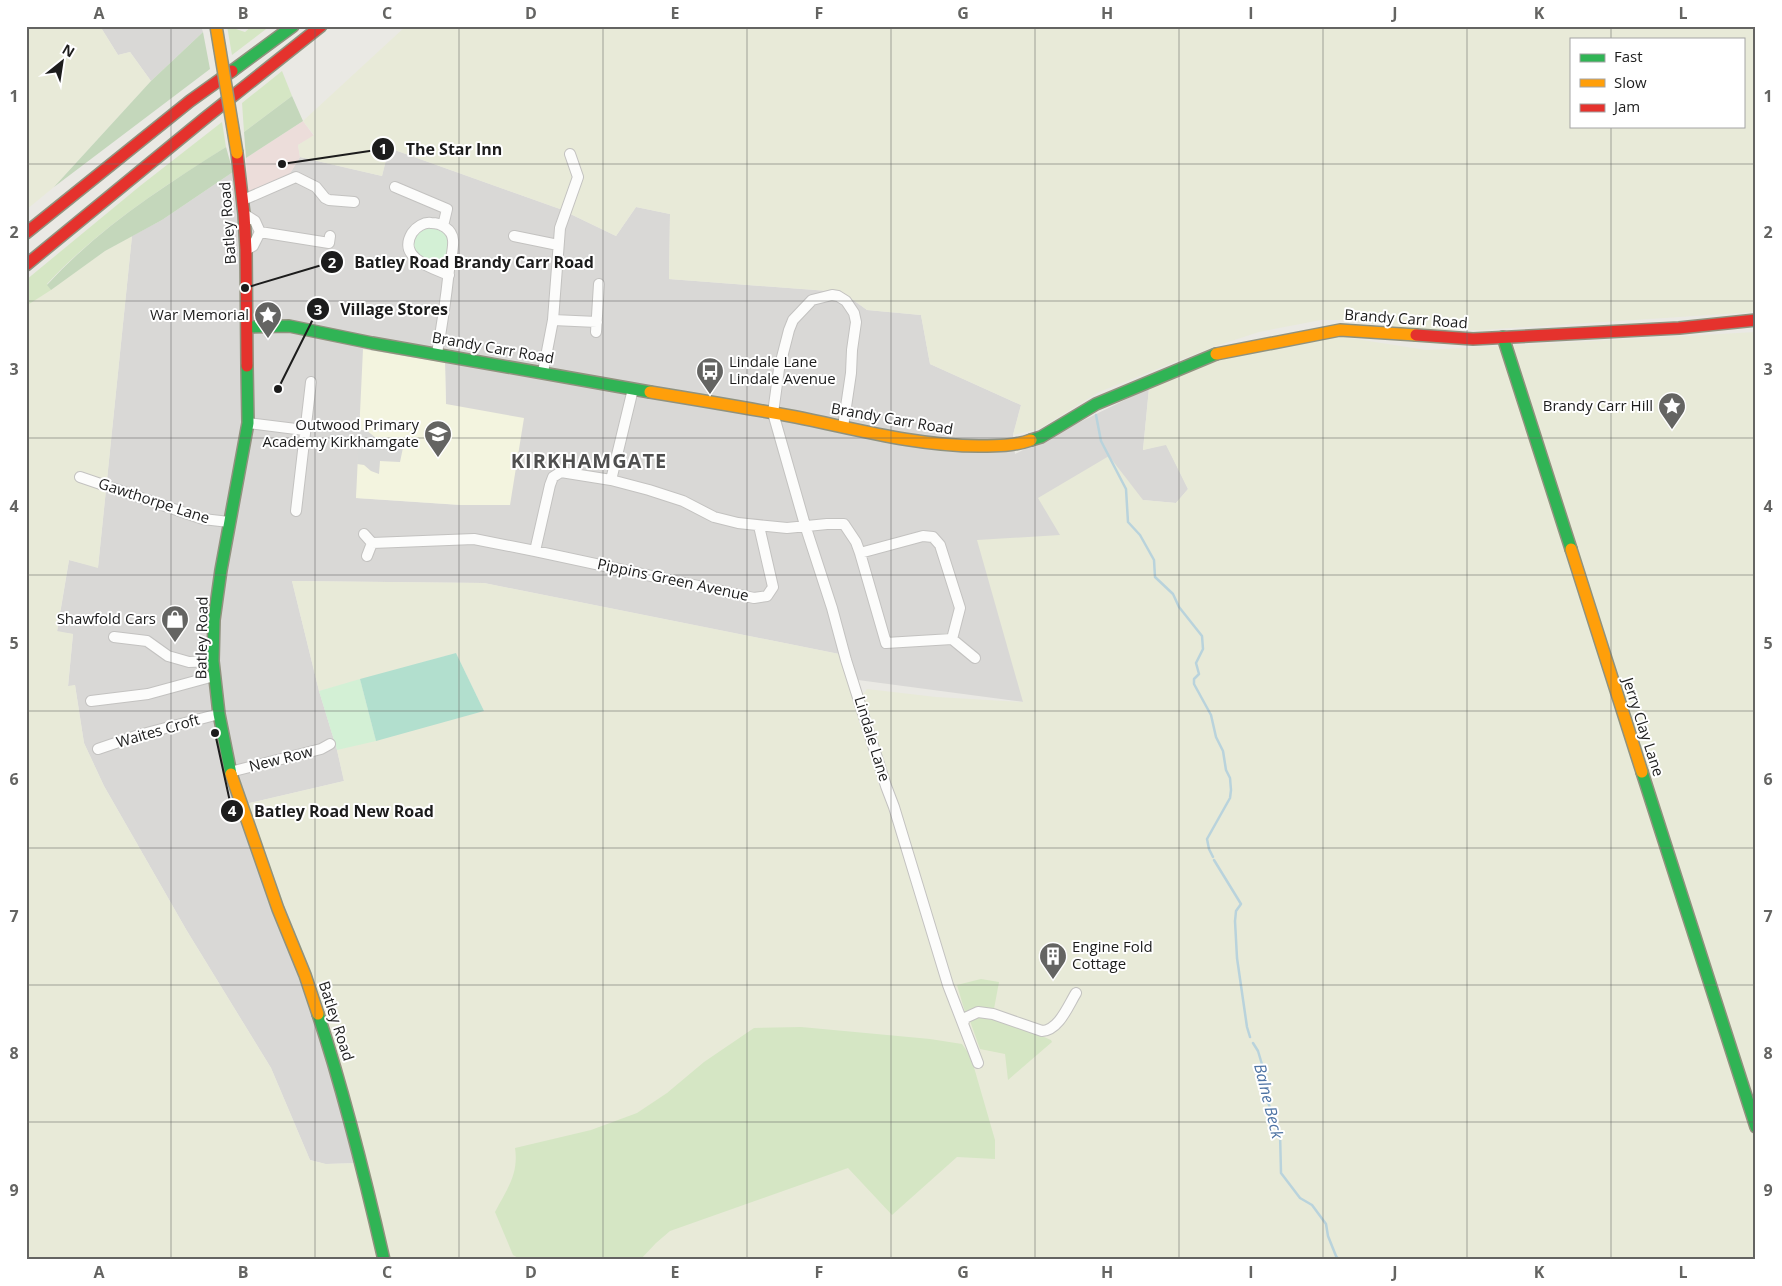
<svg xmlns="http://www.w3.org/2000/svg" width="1782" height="1286" font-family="'Open Sans',sans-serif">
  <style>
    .residential { fill: #d9d8d6; fill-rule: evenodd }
    .commercial { fill: #ecddda }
    .education { fill: #f3f4df }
    .religious { fill: #d8d8d6 }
    .farmland { fill: #e8ead8; fill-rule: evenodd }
    .grass { fill: #d5e6c4 }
    .forest { fill: #c4d7bb }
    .park { fill: #d3f0d5 }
    .pitch { fill: #b2dfce }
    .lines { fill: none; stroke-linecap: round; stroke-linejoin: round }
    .stream { stroke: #b9d3dc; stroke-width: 2.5 }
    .street-casing { stroke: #c3c2c0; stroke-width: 12 }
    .fast-casing { stroke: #90927e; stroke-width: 14 }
    .slow-casing { stroke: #90927e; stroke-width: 14 }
    .jam-casing { stroke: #90927e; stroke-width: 14 }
    .street { stroke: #fcfcfb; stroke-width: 10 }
    .fast { stroke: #30b455; stroke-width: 11 }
    .slow { stroke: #ff9f0a; stroke-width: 11 }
    .jam { stroke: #e5322d; stroke-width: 11 }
    .slow-bridge-casing { stroke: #90927e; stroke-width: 14; stroke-linecap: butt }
    .slow-bridge { stroke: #ff9f0a; stroke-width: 11 }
    .grid { fill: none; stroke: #646462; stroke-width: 1; stroke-opacity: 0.55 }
    .labels { text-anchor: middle; stroke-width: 4; stroke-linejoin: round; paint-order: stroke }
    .street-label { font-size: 15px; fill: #1c1c1c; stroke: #fff }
    .poi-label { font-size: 15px; fill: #1c1c1c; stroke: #fff; text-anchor: end }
    .water-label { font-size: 16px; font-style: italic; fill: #4f74a4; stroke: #fff }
    .district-label { font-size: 20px; font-weight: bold; letter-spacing: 1px; fill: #4f4f4f; stroke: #fff }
    .leader { fill: none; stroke: #1c1c1c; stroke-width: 2 }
    .callout-dot { fill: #1c1c1c; stroke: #fff; stroke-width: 2 }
    .mark-label { font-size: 15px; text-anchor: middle; font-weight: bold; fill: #fff }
    .callout-label { font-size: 16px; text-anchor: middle; font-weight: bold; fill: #1c1c1c; stroke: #fff; stroke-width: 4; stroke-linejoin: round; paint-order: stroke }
    .neatline { fill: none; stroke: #646462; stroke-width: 2 }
    .grid-label { font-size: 16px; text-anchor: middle; font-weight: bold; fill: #646462 }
  </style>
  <rect width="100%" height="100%" fill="#eae9e4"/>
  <!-- residential -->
  <path class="residential" d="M 100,26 L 201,26 L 203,32 L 151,81 L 130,52 L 118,55 Z
    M 389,148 L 560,209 L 616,236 L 636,207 L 670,214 L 669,279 L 842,292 L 867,310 L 921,315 L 930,364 L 1021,405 L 1013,435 L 1015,454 L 1149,388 L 1143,450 L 1166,444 L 1188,489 L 1176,503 L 1143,500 L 1060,535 L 1024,702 L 858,680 L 849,656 L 484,583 L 292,581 L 319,691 L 337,750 L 344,781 L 241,805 L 361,1163 L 325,1164 L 310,1160 L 271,1068 L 187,931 L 104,786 L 84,743 L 75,685 L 68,687 L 73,634 L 57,632 L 69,560 L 98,567 L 132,236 L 162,220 L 233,172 L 242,200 L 289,175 L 300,157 L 382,176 ZM 371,351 L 445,363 L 446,404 L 510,504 L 461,505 L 356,498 Z"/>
  <!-- commercial -->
  <path class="commercial" d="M 303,121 L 314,136 L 298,145 L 300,157 L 289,175 L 248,195 L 246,158 Z"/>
  <!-- education -->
  <path class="education" d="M 363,349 L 445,363 L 446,404 L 524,418 L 510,505 L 461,505 L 356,498 Z"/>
  <!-- religious -->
  <path class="religious" d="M 359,430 L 366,430 L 376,438 L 404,443 L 400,462 L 380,461 L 379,474 L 371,471 L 364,465 L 357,464 Z"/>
  <!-- farmland -->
  <path class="farmland" d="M 26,26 L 100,26 L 118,55 L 130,52 L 151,81 L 54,187 L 26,210 Z
    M 406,26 L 1756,26 L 1756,312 L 1482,330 L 1422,330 L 1349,320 L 1321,320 L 1259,332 L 1213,347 L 1099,392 L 1039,429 L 1013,435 L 1021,405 L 930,364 L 921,315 L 867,310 L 842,292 L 669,279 L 670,214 L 636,207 L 616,236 L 560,209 L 389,148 L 382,176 L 300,157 L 298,145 L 314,135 L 303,121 ZM 1571,39 L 1743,39 L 1743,126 L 1571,126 Z
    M 132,236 L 98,568 L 69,560 L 57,631 L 73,634 L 68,686 L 75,685 L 84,743 L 104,786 L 187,931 L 271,1068 L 310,1160 L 326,1164 L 361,1163 L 241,805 L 344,781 L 337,750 L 484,711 L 456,653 L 319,691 L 292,581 L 484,583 L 849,656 L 862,693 L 864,693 L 867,689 L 936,697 L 1023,702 L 977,540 L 1060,535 L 1038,498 L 1109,456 L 1143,500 L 1176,503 L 1188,489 L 1166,445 L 1143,450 L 1149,388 L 1220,360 L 1337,336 L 1426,350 L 1756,332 L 1756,1260 L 26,1260 L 26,306 L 105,251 Z"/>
  <!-- grass -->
  <path class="grass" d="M 227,26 L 245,32 L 252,26 L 270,26 L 232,55 Z
    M 282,71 L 292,96 L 244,132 L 242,103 Z
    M 222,122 L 226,147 C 161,188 99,228 47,284 L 51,290 L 26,306 L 26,280 L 140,186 Z
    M 981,979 L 999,982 L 994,1009 L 981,1008 L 965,1012 L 957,985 Z
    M 984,1016 L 1007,1021 L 1051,1040 L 1052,1042 L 1008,1080 L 1005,1054 L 980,1049 L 970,1021 Z
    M 801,1027 L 930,1039 L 962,1044 L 971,1057 L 995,1140 L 995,1159 L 957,1157 L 892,1215 L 848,1168 L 670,1231 L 656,1243 L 640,1260 L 522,1260 L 513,1255 L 495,1212 C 507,1189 519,1174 515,1148 L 591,1130 L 637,1113 L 667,1093 L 704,1062 L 754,1028 Z"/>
  <!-- forest -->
  <path class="forest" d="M 203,32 L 210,69 L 54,187 L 151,81 Z
    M 292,96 L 303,121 L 246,158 L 244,132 Z
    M 226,147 L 233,172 L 162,220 L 105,251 L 51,290 L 47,285 C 99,228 161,188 226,147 Z"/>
  <!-- park -->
  <path class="park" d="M 425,226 L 439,227 L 449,238 L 448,261 L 440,268 L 431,264 L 414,251 L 413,238 Z
    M 360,679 L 376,741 L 337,750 L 319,691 Z"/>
  <!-- pitch -->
  <path class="pitch" d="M 456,653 L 484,711 L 376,741 L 360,679 Z"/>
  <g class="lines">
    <!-- stream -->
    <path class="stream" d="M 1096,415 L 1101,441 L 1126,489 L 1128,522 L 1140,535 L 1154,560 L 1155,577 L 1173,594 L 1179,607 L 1202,636 L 1203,649 L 1196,663 L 1199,674 L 1194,679 L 1194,684 L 1211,715 L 1216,737 L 1223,751 L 1226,770 L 1230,778 L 1231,790 L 1230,798 L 1207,839 L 1209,849 L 1213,857
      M 1214,860 L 1241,904 L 1236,911 L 1235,921 L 1237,958 L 1247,1027 L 1250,1037
      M 1253,1043 L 1258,1051 L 1269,1088 L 1267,1100 L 1280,1133 L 1281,1173 L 1300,1198 L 1312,1205 L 1326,1224 L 1328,1236 L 1336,1256 L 1339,1260"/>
    <!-- street casing -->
    <g class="street-casing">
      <path id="street" d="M 395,187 L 447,209 L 443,226
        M 243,200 L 296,177 L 316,187 L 325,198 L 329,200 L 354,202
        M 244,214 L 255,221 L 260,232 L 253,246 L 246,250
        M 260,232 L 329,243 L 330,236
        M 514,236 L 558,245
        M 553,320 L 597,322
        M 596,332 L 599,284
        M 437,353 C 442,326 446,298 449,270 C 450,261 454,249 453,240 C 452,229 441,223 431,223 C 424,222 416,227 412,233 C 397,258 432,268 449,275
        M 543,372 L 553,320 L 560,228 L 578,177 L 570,154
        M 248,423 L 304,430
        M 843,427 L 851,373 L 852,350 L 856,322 L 854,313 L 846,301 L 838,296 L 832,295 L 812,300 L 793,320 L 789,330 L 779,369 L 773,413 L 805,525 L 832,608 L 846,660 L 886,786 L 894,807 L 948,985 L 978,1063
        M 80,477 L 203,519 L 229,522
        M 611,480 L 633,389
        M 296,511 L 311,382
        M 364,534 L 372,543 L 367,556
        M 372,543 L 474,539 L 535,551 L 754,598 L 767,596 L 773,587 L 759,526
        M 535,551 L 550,485 L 553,477 L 561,472 L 611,480 L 649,490 L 683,501 L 714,517 L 738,523 L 787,528 L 827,524 L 844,524 L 856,542 L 860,553 L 886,643 L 952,639 L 960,608 L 940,545 L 933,537 L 923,536 L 860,553
        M 114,637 L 147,641 L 168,656 L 189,662 L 213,661
        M 952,639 L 975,658
        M 91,701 L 148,694 L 214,676
        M 98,749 L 139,735 L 219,714
        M 230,772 L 321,749 L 330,744
        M 963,1024 L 965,1018 L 978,1012 L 993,1014 L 1042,1031 C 1059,1030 1068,1006 1076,993"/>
    </g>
    <!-- fast casing -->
    <g class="fast-casing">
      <path id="fast" d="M 232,71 L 293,26
        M 248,327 L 289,326 L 372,343 L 650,392
        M 1503,337 L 1571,549
        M 1031,440 L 1041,437 L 1096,404 L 1216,354
        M 1642,772 L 1756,1127
        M 231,774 L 219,714 L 213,661 L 214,620 L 221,570 L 248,423 L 247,366
        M 318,1014 C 345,1095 365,1177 384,1260"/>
    </g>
    <!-- slow casing -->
    <g class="slow-casing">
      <path id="slow" d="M 1216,354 L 1340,330 L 1416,335
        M 650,392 C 699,400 747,408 796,417 C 856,429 917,446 979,446 C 997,446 1014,446 1031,440
        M 1571,549 L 1642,772
        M 231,774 L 278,909 L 305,975 L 318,1014"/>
    </g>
    <!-- jam casing -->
    <g class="jam-casing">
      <path id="jam" d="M 237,153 L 244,214 L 246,250 L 247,366
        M 26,233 L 190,101 L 232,71
        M 26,265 L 204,119 L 321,26
        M 1416,335 L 1473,339 L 1679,328 L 1756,320"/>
    </g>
    <!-- street -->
    <use href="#street" class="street"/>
    <!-- fast -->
    <use href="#fast" class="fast"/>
    <!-- slow -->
    <use href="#slow" class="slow"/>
    <!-- jam -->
    <use href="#jam" class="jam"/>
    <!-- slow-bridge casing -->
    <g class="slow-bridge-casing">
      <path id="slow-bridge" d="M 216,26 L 237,153"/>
    </g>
    <!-- slow-bridge -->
    <use href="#slow-bridge" class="slow-bridge"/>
  </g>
  <!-- grid -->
  <path class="grid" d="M 171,26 L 171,1260M 315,26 L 315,1260M 459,26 L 459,1260M 603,26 L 603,1260M 747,26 L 747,1260M 891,26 L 891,1260M 1035,26 L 1035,1260M 1179,26 L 1179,1260M 1323,26 L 1323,1260M 1467,26 L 1467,1260M 1611,26 L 1611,39M 1611,126 L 1611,1260M 26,164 L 1756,164M 26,301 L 1756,301M 26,438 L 1756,438M 26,575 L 1756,575M 26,711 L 1756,711M 26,848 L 1756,848M 26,985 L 1756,985M 26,1122 L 1756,1122"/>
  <!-- icons -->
  <defs>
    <g id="sight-pin" transform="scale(1.4375)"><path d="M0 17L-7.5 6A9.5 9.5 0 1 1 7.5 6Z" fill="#646462" stroke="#fff"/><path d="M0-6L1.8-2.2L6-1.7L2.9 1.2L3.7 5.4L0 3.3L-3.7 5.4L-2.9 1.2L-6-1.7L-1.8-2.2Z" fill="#fff"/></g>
    <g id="bus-pin" transform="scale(1.4375)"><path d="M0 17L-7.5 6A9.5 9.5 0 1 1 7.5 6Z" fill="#646462" stroke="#fff"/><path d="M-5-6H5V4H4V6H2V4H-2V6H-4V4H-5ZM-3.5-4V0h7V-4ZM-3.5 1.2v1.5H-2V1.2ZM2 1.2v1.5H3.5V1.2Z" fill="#fff"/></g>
    <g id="school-pin" transform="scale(1.4375)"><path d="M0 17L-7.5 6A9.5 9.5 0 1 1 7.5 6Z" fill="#646462" stroke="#fff"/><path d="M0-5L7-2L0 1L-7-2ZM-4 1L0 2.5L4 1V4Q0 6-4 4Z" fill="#fff"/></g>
    <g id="shop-pin" transform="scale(1.4375)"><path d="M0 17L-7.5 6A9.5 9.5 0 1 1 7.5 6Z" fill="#646462" stroke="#fff"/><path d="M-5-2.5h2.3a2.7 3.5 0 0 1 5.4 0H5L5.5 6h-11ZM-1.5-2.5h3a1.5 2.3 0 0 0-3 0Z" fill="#fff"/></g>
    <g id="building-pin" transform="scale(1.4375)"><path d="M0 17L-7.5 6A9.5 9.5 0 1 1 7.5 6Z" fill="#646462" stroke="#fff"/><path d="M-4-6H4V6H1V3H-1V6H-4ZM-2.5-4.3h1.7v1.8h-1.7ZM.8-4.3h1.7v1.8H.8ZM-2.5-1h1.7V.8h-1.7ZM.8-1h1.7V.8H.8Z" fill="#fff"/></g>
  </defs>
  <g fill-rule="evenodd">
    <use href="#sight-pin" x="268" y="315"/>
    <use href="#bus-pin" x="710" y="371"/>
    <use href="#sight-pin" x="1672" y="406"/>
    <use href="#school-pin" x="438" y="434"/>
    <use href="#shop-pin" x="175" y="619"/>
    <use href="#building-pin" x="1053" y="956"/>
  </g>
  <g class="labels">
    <!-- street labels -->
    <g class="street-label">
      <text transform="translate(228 223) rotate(-94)" y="5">Batley Road</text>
      <text transform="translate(1406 319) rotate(4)" y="5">Brandy Carr Road</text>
      <text transform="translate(493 348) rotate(10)" y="5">Brandy Carr Road</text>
      <text transform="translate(892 419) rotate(10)" y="5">Brandy Carr Road</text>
      <text transform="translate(154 501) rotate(18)" y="5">Gawthorpe Lane</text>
      <text transform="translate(673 580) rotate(12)" y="5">Pippins Green Avenue</text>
      <text transform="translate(202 638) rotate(-89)" y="5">Batley Road</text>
      <text transform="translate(1643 727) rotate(72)" y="5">Jerry Clay Lane</text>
      <text transform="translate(158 731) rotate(-16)" y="5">Waites Croft</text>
      <text transform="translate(872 739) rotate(73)" y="5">Lindale Lane</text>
      <text transform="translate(281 759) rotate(-14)" y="5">New Row</text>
      <text transform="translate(336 1021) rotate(72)" y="5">Batley Road</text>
    </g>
    <!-- poi labels -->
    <g class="poi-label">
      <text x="249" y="320">War Memorial</text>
      <text x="729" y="367" text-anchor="start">Lindale Lane<tspan x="729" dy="17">Lindale Avenue</tspan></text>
      <text x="1653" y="411">Brandy Carr Hill</text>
      <text x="419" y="430">Outwood Primary<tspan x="419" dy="17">Academy Kirkhamgate</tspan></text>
      <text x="156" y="624">Shawfold Cars</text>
      <text x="1072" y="952" text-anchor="start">Engine Fold<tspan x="1072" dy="17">Cottage</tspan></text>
    </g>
    <!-- water labels -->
    <g class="water-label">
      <text transform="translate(1269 1101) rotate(76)" y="6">Balne Beck</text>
    </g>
    <!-- district labels -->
    <g class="district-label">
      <text x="589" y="468">KIRKHAMGATE</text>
    </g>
  </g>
  <!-- callouts -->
  <path class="leader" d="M282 164L383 149M245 288L332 262M278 389L318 309M215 733L232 811"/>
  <g class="callout-dot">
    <circle cx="282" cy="164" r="5"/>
    <circle cx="245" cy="288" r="5"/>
    <circle cx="278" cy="389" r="5"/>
    <circle cx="215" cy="733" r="5"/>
    <circle cx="383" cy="149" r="12"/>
    <circle cx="332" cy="262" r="12"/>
    <circle cx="318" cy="309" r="12"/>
    <circle cx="232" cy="811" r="12"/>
  </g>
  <g class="mark-label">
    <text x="383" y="154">1</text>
    <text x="332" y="268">2</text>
    <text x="318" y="315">3</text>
    <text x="232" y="816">4</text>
  </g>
  <g class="callout-label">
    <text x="454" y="155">The Star Inn</text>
    <text x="474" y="268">Batley Road Brandy Carr Road</text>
    <text x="394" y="315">Village Stores</text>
    <text x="344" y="817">Batley Road New Road</text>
  </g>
  <!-- border -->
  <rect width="1782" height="1286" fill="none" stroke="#ffffff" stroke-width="55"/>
  <!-- legend -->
  <rect x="1570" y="38" width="175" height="90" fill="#ffffff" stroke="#a4a4a4"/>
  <rect x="1580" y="54" width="25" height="8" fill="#30b455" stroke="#a4a4a4"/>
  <text x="1614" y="62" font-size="15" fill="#1c1c1c">Fast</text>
  <rect x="1580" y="79" width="25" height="8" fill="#ff9f0a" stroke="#a4a4a4"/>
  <text x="1614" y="88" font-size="15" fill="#1c1c1c">Slow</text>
  <rect x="1580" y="104" width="25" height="8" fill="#e5322d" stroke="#a4a4a4"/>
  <text x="1614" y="112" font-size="15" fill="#1c1c1c">Jam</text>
  <!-- north arrow -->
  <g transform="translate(62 62) rotate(30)" stroke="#ffffff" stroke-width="4" paint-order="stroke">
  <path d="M0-4L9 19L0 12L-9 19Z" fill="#1c1c1c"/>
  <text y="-8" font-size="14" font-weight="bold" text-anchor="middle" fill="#1c1c1c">N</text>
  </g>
  <rect x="28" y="28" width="1726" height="1230" class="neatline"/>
  <g class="grid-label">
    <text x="99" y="19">A</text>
    <text x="243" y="19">B</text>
    <text x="387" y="19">C</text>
    <text x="531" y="19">D</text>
    <text x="675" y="19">E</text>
    <text x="819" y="19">F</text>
    <text x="963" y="19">G</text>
    <text x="1107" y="19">H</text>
    <text x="1251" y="19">I</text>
    <text x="1395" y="19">J</text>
    <text x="1539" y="19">K</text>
    <text x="1683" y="19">L</text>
    <text x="14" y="102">1</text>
    <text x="1768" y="102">1</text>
    <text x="14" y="238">2</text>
    <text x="1768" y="238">2</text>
    <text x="14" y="375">3</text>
    <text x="1768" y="375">3</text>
    <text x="14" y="512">4</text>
    <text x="1768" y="512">4</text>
    <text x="14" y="649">5</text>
    <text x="1768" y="649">5</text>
    <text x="14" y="785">6</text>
    <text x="1768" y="785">6</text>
    <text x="14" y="922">7</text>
    <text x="1768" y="922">7</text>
    <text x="14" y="1059">8</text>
    <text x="1768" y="1059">8</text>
    <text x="14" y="1196">9</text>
    <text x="1768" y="1196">9</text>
    <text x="99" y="1278">A</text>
    <text x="243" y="1278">B</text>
    <text x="387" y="1278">C</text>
    <text x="531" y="1278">D</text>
    <text x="675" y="1278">E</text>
    <text x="819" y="1278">F</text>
    <text x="963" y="1278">G</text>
    <text x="1107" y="1278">H</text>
    <text x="1251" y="1278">I</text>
    <text x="1395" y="1278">J</text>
    <text x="1539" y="1278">K</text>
    <text x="1683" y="1278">L</text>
  </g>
</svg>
